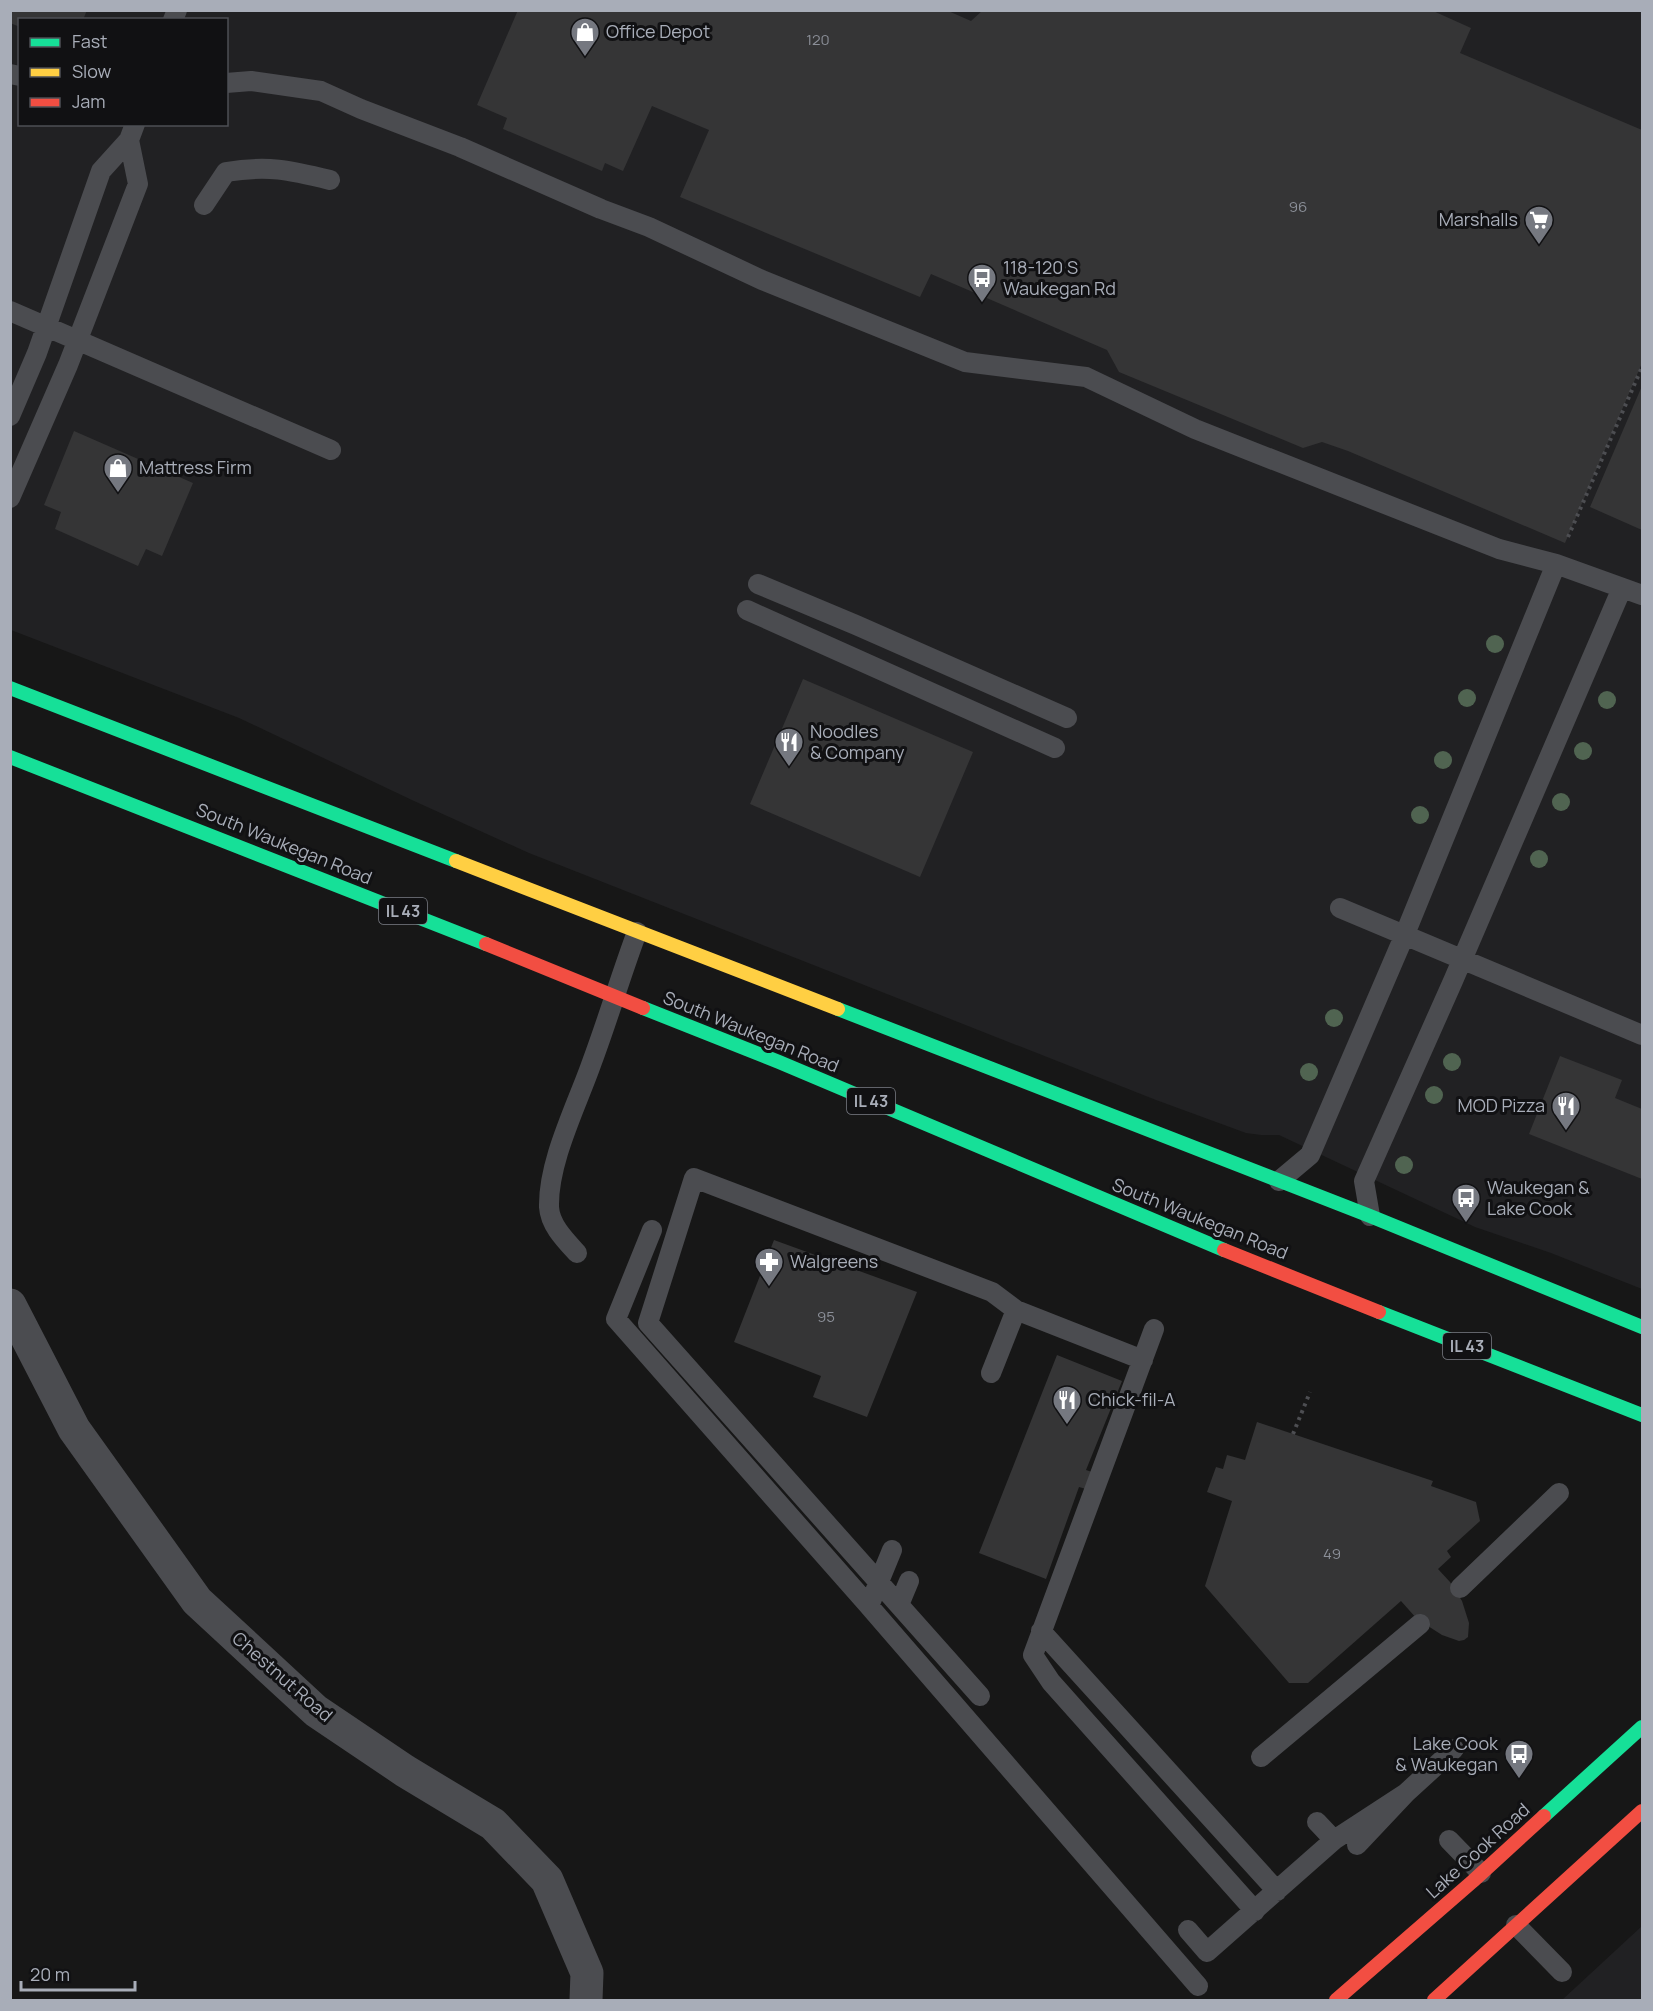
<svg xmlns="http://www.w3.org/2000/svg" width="1653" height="2011" font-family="Manrope,sans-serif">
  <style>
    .built { fill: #212123; fill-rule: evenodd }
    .building { fill: #353536 }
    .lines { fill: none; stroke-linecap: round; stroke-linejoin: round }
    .path { stroke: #4d4e52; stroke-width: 4; stroke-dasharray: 3 4.5; stroke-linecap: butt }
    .lane { stroke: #4b4c50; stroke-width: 20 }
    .street { stroke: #4b4c50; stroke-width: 33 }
    .fast { stroke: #16e098; stroke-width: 14 }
    .slow { stroke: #ffcf43; stroke-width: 14 }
    .jam { stroke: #f24e42; stroke-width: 14 }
    .tree { fill: #506451 }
    .labels { text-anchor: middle; stroke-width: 6; stroke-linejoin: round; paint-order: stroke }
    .number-label { font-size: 15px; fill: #8b8f98 }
    .shield { fill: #111113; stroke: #7b7e86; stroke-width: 1.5 }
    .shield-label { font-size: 16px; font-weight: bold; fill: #a8adb8 }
    .poi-label { font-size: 18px; fill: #a8adb8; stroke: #111113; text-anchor: start }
    .street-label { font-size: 18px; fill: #a8adb8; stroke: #111113 }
  </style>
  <rect width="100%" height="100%" fill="#171717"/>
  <!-- built -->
  <path class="built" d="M 10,11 L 1642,11 L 1642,1289 L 1551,1253 L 1475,1227 L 1279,1135 L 1261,1135 L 1246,1133 L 1156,1100 L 529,853 L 414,801 L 239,718 L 11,630 ZM 20,20 L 226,20 L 226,124 L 20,124 Z
    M 1642,1926 L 1642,2000 L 1562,2000 Z"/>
  <!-- building -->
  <path class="building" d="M 10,10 L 87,10 L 83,20 L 20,20 L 20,27 L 10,23 Z
    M 518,10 L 946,10 L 971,21 L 983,10 L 1431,10 L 1471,28 L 1460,53 L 1642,130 L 1642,363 L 1565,543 L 1348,451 L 1322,442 L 1303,448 L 1119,372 L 1107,350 L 931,274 L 920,297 L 680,197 L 709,130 L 652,106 L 623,171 L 605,163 L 602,171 L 503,129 L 507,118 L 477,105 Z
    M 1642,386 L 1642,530 L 1590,507 Z
    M 74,431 L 193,483 L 162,556 L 146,549 L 138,566 L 55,529 L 61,512 L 44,505 Z
    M 803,679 L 973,752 L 920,877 L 750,804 Z
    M 1560,1056 L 1622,1080 L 1615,1098 L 1642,1109 L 1642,1179 L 1529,1134 Z
    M 774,1240 L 917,1292 L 867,1417 L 813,1397 L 821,1376 L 734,1342 Z
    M 1057,1355 L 1122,1381 L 1086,1470 L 1092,1472 L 1086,1489 L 1079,1487 L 1046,1579 L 979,1553 Z
    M 1257,1422 L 1433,1481 L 1431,1486 L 1476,1502 L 1480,1521 L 1447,1551 L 1451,1557 L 1438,1569 L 1450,1582 L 1462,1601 L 1469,1623 L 1468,1637 L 1464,1640 L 1459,1641 L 1442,1635 L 1417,1619 L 1401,1601 L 1308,1683 L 1289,1683 L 1205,1586 L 1232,1501 L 1207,1492 L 1216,1467 L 1223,1469 L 1227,1455 L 1245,1460 Z"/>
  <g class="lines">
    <!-- path -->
    <path class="path" d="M 1568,537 L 1642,367
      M 1293,1434 L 1310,1392"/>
    <!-- lane -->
    <path class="lane" d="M 173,20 L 177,10
      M 10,74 L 20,76
      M 226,83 L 251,81 L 321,91 L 361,109 L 460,147 L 601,209 L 649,227 L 762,280 L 965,362 L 1086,377 L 1195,429 L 1499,549 L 1556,564 L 1642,595
      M 204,205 L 226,172 C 268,165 289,170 330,180
      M 10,311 L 331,450
      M 10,416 L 37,353 L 101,171 L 129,140 L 135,124
      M 10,498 L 68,365 L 138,184 L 129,140
      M 758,584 L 856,625 L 1067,718
      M 747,610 L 1055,748
      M 1340,908 L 1642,1035
      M 1279,1181 L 1310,1155 L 1405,934 L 1556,564
      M 1370,1216 L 1364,1181 L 1453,981 L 1622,588
      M 652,1230 L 616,1319 L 869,1606
      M 577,1253 C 565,1240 550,1225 549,1207 C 548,1161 577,1105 592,1062 C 608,1019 621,975 637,932
      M 1154,1329 L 1033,1655 L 1051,1682 L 1255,1911
      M 991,1373 L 1016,1310
      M 892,1550 L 869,1606 L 1198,1986
      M 1460,1588 L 1559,1493
      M 899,1605 L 909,1581
      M 1041,1631 L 1277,1891
      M 980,1696 L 648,1323 L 694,1178 L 992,1292 L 1016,1310 L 1143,1360
      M 1261,1757 L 1420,1624
      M 1317,1822 L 1334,1840
      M 1449,1840 L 1481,1873
      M 1357,1845 L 1406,1793 L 1454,1749
      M 1516,1925 L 1562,1972
      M 1188,1930 L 1207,1952 L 1334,1840 L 1406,1793"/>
    <!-- street -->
    <path class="street" d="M 10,1305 L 74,1429 L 197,1601 L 316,1711 L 405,1771 L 493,1824 L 547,1880 L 587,1973 L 586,2000"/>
    <!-- fast -->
    <path class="fast" d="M 10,688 L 456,861
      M 10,757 L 486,944
      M 643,1008 L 779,1062 L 1224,1250
      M 838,1009 L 1370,1216 L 1642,1327
      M 1379,1312 L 1642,1415
      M 1544,1816 L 1642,1727"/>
    <!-- slow -->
    <path class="slow" d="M 456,861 L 838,1009"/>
    <!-- jam -->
    <path class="jam" d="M 486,944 L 643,1008
      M 1224,1250 L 1379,1312
      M 1336,2000 L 1473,1881 L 1544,1816
      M 1434,2000 L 1642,1811"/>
  </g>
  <!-- trees -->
  <g class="tree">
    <circle cx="1495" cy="644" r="9"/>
    <circle cx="1467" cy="698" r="9"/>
    <circle cx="1607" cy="700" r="9"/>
    <circle cx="1583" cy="751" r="9"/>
    <circle cx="1443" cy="760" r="9"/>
    <circle cx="1561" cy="802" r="9"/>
    <circle cx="1420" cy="815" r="9"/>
    <circle cx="1539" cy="859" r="9"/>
    <circle cx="1334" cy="1018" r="9"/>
    <circle cx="1452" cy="1062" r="9"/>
    <circle cx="1309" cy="1072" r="9"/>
    <circle cx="1434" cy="1095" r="9"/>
    <circle cx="1404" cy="1165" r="9"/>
  </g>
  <!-- icons -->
  <defs>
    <g id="shop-pin" transform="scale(1.5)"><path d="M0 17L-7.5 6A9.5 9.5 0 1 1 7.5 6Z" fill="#757880" stroke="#111113"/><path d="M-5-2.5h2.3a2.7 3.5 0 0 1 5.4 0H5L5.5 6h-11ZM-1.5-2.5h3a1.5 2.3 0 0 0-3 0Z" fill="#fff"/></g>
    <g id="supermarket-pin" transform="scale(1.5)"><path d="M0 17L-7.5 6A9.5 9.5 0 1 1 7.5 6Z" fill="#757880" stroke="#111113"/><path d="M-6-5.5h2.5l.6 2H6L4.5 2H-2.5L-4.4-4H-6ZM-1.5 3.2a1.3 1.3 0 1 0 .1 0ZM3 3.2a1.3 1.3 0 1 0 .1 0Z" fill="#fff"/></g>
    <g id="bus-pin" transform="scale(1.5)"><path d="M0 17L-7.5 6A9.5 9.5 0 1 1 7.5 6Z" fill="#757880" stroke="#111113"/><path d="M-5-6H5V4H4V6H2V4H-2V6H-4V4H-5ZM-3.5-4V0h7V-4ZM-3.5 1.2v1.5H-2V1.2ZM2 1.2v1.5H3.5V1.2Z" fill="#fff"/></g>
    <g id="restaurant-pin" transform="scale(1.5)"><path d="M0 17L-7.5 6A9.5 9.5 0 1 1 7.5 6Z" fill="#757880" stroke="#111113"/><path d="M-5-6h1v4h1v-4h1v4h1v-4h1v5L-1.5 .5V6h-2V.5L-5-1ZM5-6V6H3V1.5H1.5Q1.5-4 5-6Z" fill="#fff"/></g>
    <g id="pharmacy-pin" transform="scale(1.5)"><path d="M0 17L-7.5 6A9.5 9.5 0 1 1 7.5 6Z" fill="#757880" stroke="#111113"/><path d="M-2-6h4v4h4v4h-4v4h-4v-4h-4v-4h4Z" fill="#fff"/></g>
  </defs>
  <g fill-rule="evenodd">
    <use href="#shop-pin" x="585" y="32"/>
    <use href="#supermarket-pin" x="1539" y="220"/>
    <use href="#bus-pin" x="982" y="278"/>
    <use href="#shop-pin" x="118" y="468"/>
    <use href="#restaurant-pin" x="789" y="742"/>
    <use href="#restaurant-pin" x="1566" y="1106"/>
    <use href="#bus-pin" x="1466" y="1198"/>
    <use href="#pharmacy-pin" x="769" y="1262"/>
    <use href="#restaurant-pin" x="1067" y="1400"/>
    <use href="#bus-pin" x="1519" y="1754"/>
  </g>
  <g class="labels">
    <!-- number labels -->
    <g class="number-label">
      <text x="818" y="45">120</text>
      <text x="1298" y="212">96</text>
      <text x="826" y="1322">95</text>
      <text x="1332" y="1559">49</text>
    </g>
    <!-- shield labels -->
    <g class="shield">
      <rect x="379" y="898" width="48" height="26" rx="4.5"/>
      <rect x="847" y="1088" width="48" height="26" rx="4.5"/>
      <rect x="1443" y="1333" width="48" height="26" rx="4.5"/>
    </g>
    <g class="shield-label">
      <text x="403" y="917">IL 43</text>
      <text x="871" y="1107">IL 43</text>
      <text x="1467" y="1352">IL 43</text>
    </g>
    <!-- poi labels -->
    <g class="poi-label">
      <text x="606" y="38">Office Depot</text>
      <text x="1518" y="226" text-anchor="end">Marshalls</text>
      <text x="1003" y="274">118-120 S<tspan x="1003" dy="21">Waukegan Rd</tspan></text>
      <text x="139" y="474">Mattress Firm</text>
      <text x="810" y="738">Noodles<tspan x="810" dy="21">&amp; Company</tspan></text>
      <text x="1545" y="1112" text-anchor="end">MOD Pizza</text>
      <text x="1487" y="1194">Waukegan &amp;<tspan x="1487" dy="21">Lake Cook</tspan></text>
      <text x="790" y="1268">Walgreens</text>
      <text x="1088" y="1406">Chick-fil-A</text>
      <text x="1498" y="1750" text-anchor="end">Lake Cook<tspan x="1498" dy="21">&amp; Waukegan</tspan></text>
    </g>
    <!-- street labels -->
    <g class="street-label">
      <text transform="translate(284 844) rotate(22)" y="6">South Waukegan Road</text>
      <text transform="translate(751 1032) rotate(22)" y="6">South Waukegan Road</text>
      <text transform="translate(1200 1219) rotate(22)" y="6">South Waukegan Road</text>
      <text transform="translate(282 1677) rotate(41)" y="6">Chestnut Road</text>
      <text transform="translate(1478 1851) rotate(-42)" y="6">Lake Cook Road</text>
    </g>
  </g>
  <!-- border -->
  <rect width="1653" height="2011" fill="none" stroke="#a8adb8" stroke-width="24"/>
  <!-- legend -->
  <rect x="18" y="18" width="210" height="108" fill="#111113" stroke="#4d4f55" stroke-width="1.5"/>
  <rect x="30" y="38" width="30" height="9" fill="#16e098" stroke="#4d4f55" stroke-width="1.5"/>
  <text x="72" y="48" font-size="18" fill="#a8adb8">Fast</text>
  <rect x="30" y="68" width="30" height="9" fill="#ffcf43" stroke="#4d4f55" stroke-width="1.5"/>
  <text x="72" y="78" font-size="18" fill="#a8adb8">Slow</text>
  <rect x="30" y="98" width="30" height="9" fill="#f24e42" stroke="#4d4f55" stroke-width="1.5"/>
  <text x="72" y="108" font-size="18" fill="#a8adb8">Jam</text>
  <!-- scale -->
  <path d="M21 1981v9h114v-9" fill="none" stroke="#a8adb8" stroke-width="3"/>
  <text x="30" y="1981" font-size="18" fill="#a8adb8" stroke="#111113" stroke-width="4.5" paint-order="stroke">20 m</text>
</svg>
